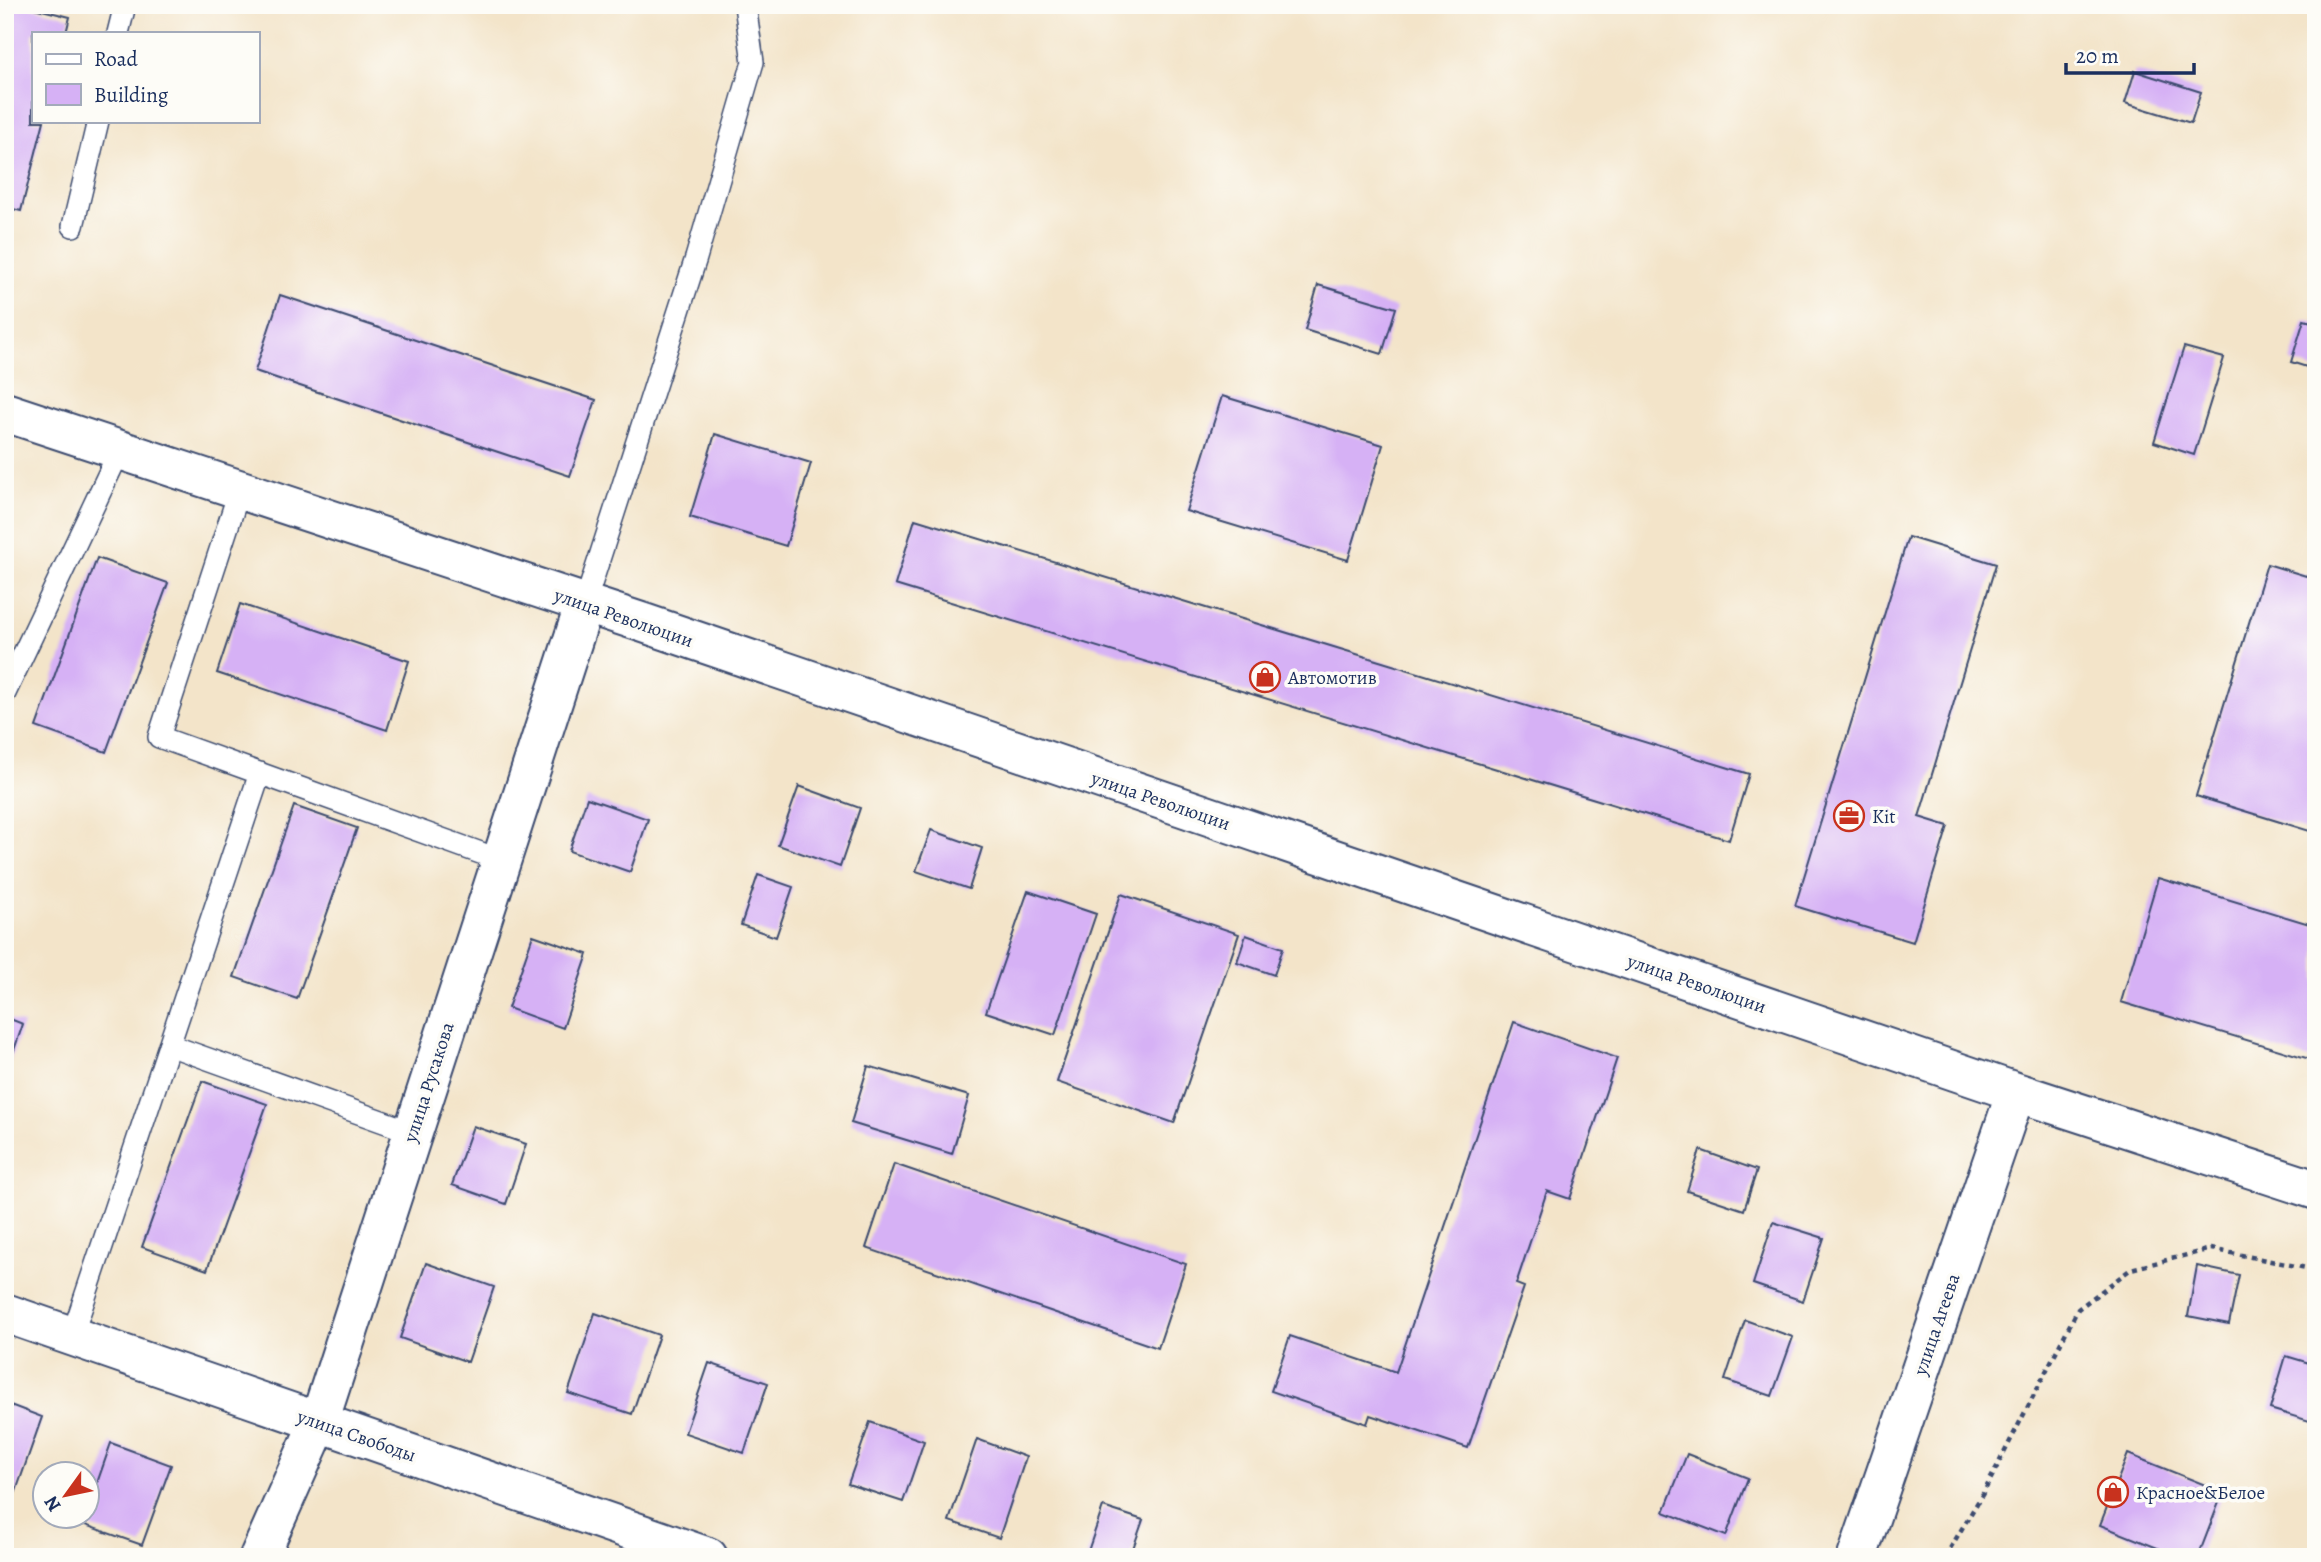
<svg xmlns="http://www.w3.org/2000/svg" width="2321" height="1562" font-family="Alegreya,serif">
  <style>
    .building { fill: #d6b1f5 }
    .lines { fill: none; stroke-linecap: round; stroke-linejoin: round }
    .service-casing { stroke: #3b4a6e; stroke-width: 24 }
    .minor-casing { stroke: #3b4a6e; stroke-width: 42 }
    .tertiary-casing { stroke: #3b4a6e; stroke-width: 42 }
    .path { stroke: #3b4a6e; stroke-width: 4.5; stroke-dasharray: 5 5; stroke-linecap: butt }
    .service { stroke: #fff; stroke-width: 21 }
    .minor { stroke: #fff; stroke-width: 38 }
    .tertiary { stroke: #fff; stroke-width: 38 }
    .labels { text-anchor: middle; stroke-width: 7; stroke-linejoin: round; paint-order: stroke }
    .street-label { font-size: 19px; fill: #1b2f5e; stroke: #fdfcf7 }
    .poi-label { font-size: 19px; fill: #1b2f5e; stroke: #fdfcf7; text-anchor: start }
  </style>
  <rect width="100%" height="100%" fill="#fdfcf7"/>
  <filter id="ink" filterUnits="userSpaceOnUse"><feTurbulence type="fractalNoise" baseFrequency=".0143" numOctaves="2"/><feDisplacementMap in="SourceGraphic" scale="14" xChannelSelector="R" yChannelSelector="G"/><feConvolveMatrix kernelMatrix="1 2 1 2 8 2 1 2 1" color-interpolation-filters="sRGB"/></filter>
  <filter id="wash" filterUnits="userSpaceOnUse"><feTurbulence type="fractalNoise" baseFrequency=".00686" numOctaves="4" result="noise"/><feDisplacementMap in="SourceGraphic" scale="28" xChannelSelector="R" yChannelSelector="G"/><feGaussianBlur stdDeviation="1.57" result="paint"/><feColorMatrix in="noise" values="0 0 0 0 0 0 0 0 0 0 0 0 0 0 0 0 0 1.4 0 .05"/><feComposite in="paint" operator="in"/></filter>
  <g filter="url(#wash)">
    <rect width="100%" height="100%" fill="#f3e4c9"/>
    <g id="blocks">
      <!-- building -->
      <path class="building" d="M 5,5 L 22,5 L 70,17 L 66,33 L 33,33 L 33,121 L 44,121 L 21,211 L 5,207 Z
        M 2135,71 L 2201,92 L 2191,123 L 2125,103 Z
        M 1318,285 L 1396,308 L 1382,354 L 1305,330 Z
        M 280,295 L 596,400 L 570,476 L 255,371 Z
        M 2304,320 L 2316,323 L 2316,370 L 2291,362 Z
        M 2184,347 L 2224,358 L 2194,455 L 2154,442 Z
        M 1222,396 L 1383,445 L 1348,560 L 1186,511 Z
        M 715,434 L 811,463 L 786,546 L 690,517 Z
        M 915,519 L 1749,774 L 1729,840 L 895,585 Z
        M 1908,537 L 1996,564 L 1919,817 L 1948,826 L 1913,942 L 1795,906 Z
        M 97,558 L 168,583 L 106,752 L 36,727 Z
        M 2267,564 L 2316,579 L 2316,833 L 2196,796 Z
        M 240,604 L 409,661 L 387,730 L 217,673 Z
        M 799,786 L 860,808 L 840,867 L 778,845 Z
        M 587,798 L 648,819 L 630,872 L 569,851 Z
        M 294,806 L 357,828 L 297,999 L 234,977 Z
        M 931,830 L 982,848 L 969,889 L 916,871 Z
        M 758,875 L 793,887 L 776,937 L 741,925 Z
        M 2158,878 L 2316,926 L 2316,1061 L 2121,1002 Z
        M 1028,891 L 1096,914 L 1055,1035 L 986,1012 Z
        M 1121,894 L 1239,934 L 1174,1123 L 1057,1082 Z
        M 533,935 L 588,954 L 563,1028 L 508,1008 Z
        M 1246,935 L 1283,948 L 1274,975 L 1237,962 Z
        M 5,1017 L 23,1024 L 6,1073 L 5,1073 Z
        M 1514,1022 L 1617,1058 L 1570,1199 L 1547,1191 L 1516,1284 L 1524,1287 L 1468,1448 L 1370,1415 L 1367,1424 L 1271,1391 L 1290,1336 L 1396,1372 Z
        M 868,1066 L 969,1096 L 952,1154 L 851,1123 Z
        M 202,1081 L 267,1104 L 207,1270 L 142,1247 Z
        M 473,1126 L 526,1144 L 506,1204 L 452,1185 Z
        M 1700,1150 L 1757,1170 L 1744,1210 L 1687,1191 Z
        M 894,1164 L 1186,1264 L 1158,1348 L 866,1248 Z
        M 1773,1222 L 1824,1238 L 1803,1301 L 1753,1284 Z
        M 426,1263 L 494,1287 L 468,1362 L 400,1338 Z
        M 2197,1266 L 2239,1275 L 2229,1324 L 2188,1316 Z
        M 595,1313 L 659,1335 L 632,1414 L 568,1393 Z
        M 1745,1320 L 1793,1337 L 1772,1396 L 1725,1380 Z
        M 2286,1356 L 2316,1365 L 2316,1423 L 2270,1409 Z
        M 709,1363 L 768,1383 L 744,1453 L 685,1433 Z
        M 5,1403 L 42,1417 L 15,1494 L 5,1490 Z
        M 870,1422 L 924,1441 L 903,1502 L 848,1484 Z
        M 977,1439 L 1026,1457 L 999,1538 L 949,1521 Z
        M 111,1443 L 171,1465 L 142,1545 L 82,1524 L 85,1516 L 88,1516 L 88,1509 Z
        M 1687,1454 L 1748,1478 L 1726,1536 L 1664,1512 Z
        M 2128,1454 L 2223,1492 L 2198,1557 L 2180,1557 L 2100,1525 Z
        M 1103,1507 L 1143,1520 L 1130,1557 L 1086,1557 Z"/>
    </g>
  </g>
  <g filter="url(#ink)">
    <use href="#blocks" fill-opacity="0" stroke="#3b4a6e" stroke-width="2"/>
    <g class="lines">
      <!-- service casing -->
      <g class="service-casing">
        <path id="service" d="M 118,33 L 125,5
          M 73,226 L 98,121
          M 240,489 L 159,737 L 500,860
          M 585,603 L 696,258 L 753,62 L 745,5
          M 5,693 L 120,450
          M 169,1045 L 412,1132
          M 72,1336 L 260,773"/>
      </g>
      <!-- minor casing -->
      <g class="minor-casing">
        <path id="minor" d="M 5,412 L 644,623 L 2016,1092 L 2316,1190
          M 259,1557 L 319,1422 L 585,603
          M 1857,1557 L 2016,1092"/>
      </g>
      <!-- tertiary casing -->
      <g class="tertiary-casing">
        <path id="tertiary" d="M 5,1313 L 708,1557"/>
      </g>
      <!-- path -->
      <path class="path" d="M 1945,1557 L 1985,1490 L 2078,1309 L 2131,1269 L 2211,1249 L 2316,1270"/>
      <!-- service -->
      <use href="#service" class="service"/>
      <!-- minor -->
      <use href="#minor" class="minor"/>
      <!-- tertiary -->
      <use href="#tertiary" class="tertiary"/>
    </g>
  </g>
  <!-- icons -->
  <defs>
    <g id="shop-ring" transform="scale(1.575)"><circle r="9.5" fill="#fdfcf7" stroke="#c8321e" stroke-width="1.5"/><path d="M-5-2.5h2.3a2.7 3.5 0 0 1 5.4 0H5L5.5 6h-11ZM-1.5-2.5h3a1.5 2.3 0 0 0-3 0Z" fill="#c8321e"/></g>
    <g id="office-ring" transform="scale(1.575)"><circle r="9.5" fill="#fdfcf7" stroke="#c8321e" stroke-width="1.5"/><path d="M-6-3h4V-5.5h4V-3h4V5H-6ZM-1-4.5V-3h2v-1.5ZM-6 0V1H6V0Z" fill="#c8321e"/></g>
  </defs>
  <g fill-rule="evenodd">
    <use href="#shop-ring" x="1265" y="677"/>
    <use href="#office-ring" x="1849" y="816"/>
    <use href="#shop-ring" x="2113" y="1492"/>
  </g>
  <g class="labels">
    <!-- street labels -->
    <g class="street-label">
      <text transform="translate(624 617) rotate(19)" y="7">улица Революции</text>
      <text transform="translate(1161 800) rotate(19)" y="7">улица Революции</text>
      <text transform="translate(1697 983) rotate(19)" y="7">улица Революции</text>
      <text transform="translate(428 1082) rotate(-72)" y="7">улица Русакова</text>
      <text transform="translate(1936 1324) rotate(-71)" y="7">улица Агеева</text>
      <text transform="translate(357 1435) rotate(19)" y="7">улица Свободы</text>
    </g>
    <!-- poi labels -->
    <g class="poi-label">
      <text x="1288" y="684">Автомотив</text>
      <text x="1872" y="823">Kit</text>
      <text x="2136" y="1499">Красное&amp;Белое</text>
    </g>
  </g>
  <!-- margin -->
  <rect width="2321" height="1562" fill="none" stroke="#fdfcf7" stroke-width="28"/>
  <!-- legend -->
  <rect x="32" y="32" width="228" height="91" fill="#fdfcf7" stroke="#a3aaba" stroke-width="2"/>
  <rect x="46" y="54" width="35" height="10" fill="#ffffff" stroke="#a3aaba" stroke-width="2"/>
  <text x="94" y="66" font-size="21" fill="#1b2f5e">Road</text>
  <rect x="46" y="84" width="35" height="21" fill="#d6b1f5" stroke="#a3aaba" stroke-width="2"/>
  <text x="94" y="102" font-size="21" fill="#1b2f5e">Building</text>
  <!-- north arrow -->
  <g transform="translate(66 1495) rotate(237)"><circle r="33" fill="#fdfcf7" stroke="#a3aaba" stroke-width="2"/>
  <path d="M0-5L12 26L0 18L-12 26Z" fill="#c8321e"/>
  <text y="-10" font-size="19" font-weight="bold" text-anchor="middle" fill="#1b2f5e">N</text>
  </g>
  <!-- scale -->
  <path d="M2066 63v10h128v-10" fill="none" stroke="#1b2f5e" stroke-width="3.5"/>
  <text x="2076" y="63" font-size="21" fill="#1b2f5e" stroke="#fdfcf7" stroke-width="5" paint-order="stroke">20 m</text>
</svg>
